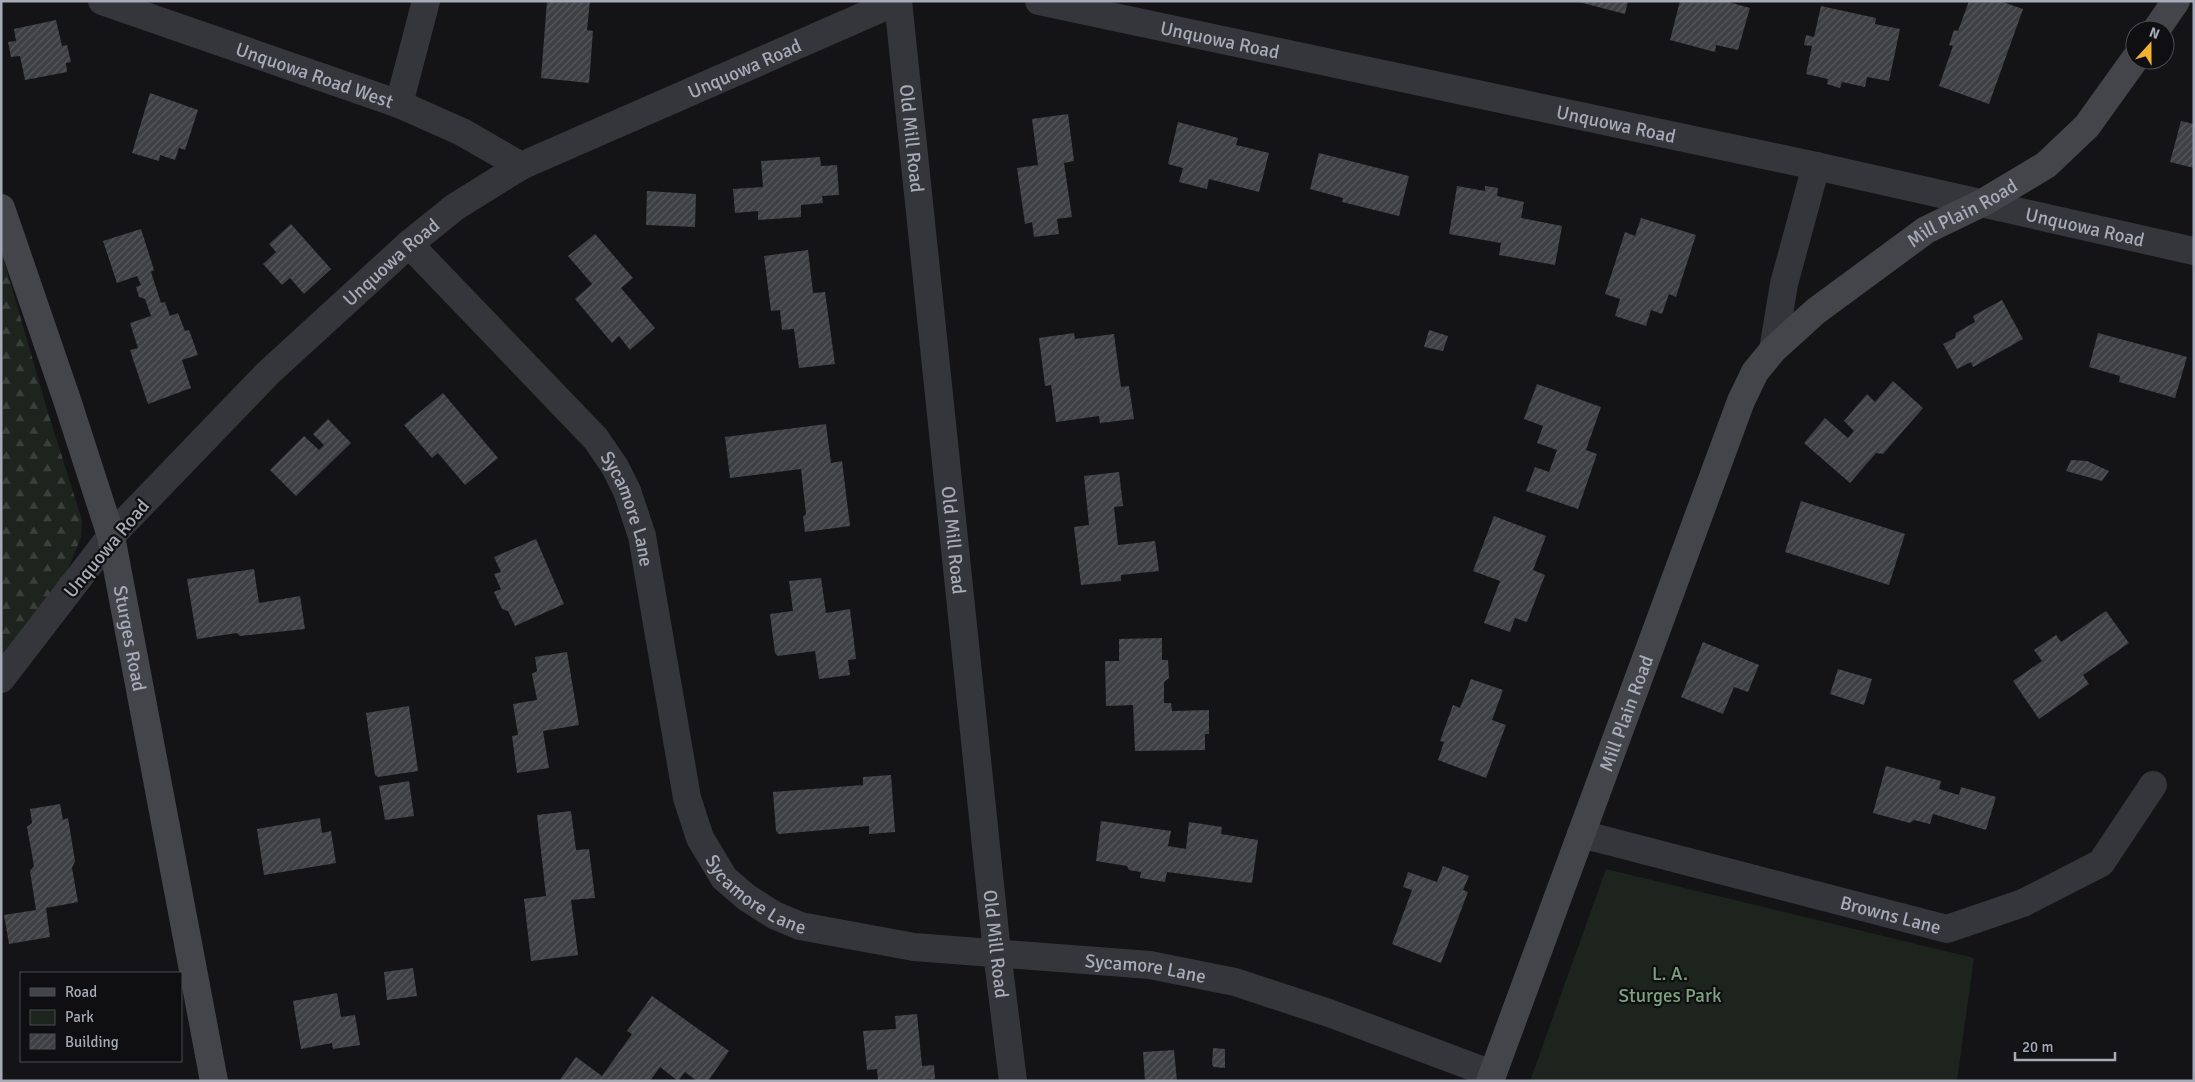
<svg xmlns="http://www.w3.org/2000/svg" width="2195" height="1082" font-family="Signika,sans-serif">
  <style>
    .forest { fill: url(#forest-firs) }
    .park { fill: #1c241d }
    .building { fill: url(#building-hatch) }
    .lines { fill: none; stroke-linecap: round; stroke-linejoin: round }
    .minor { stroke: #35363b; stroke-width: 28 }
    .tertiary { stroke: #35363b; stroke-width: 28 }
    .secondary { stroke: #43454b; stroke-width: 28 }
    .labels { text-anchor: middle; stroke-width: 4.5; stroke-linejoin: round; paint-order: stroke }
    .street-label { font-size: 19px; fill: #a6abb7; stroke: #0f0f11 }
    .park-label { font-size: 19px; fill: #7da27f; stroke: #0f0f11 }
  </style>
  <defs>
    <pattern id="forest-firs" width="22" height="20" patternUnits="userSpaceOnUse" patternTransform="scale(1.25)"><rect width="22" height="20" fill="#1c241d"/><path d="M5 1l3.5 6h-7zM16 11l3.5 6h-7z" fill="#3a413c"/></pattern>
    <pattern id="building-hatch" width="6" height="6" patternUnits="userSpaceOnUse" patternTransform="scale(1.25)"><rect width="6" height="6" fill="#3e3f43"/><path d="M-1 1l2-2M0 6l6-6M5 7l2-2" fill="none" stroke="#57585c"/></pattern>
  </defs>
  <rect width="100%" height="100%" fill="#141416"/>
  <!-- forest -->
  <path class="forest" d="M 1,250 L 49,416 L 82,520 L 81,537 L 68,570 L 1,662 Z"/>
  <!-- park -->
  <path class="park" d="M 1606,869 L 1974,958 L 1957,1081 L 1530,1081 Z"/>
  <!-- building -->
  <path class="building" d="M 547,1 L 590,1 L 587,30 L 593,31 L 589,83 L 541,78 Z
    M 1575,1 L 1628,1 L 1625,14 Z
    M 1680,1 L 1725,1 L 1750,8 L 1738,50 L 1716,45 L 1715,52 L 1670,40 Z
    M 1969,1 L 2000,1 L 2023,9 L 1989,104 L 1939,86 L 1953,46 L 1949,45 L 1954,30 L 1958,31 Z
    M 1821,6 L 1876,18 L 1875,24 L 1900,29 L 1889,81 L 1867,77 L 1865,87 L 1842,82 L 1840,88 L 1827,84 L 1828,79 L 1806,74 L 1812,46 L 1804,45 L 1806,35 L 1814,37 Z
    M 56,20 L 62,46 L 67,45 L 71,62 L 66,63 L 67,72 L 25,80 L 20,56 L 11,57 L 8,42 L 16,41 L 14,29 Z
    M 150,93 L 198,110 L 185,150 L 179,148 L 175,160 L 160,155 L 159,161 L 132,153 Z
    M 1068,114 L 1074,161 L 1064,163 L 1072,217 L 1057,219 L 1059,234 L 1034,237 L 1032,222 L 1025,224 L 1017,168 L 1038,165 L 1032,119 Z
    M 2181,121 L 2194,124 L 2194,168 L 2170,162 Z
    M 1178,122 L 1238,138 L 1236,145 L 1269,153 L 1259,192 L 1209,179 L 1207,189 L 1179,182 L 1183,168 L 1168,164 Z
    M 1319,153 L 1409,176 L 1399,216 L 1342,202 L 1343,198 L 1310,189 Z
    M 820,157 L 821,166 L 837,165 L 839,195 L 822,196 L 823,203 L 801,205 L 801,217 L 758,220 L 758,211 L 735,213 L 733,189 L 763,187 L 761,161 Z
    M 1457,186 L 1485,191 L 1485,186 L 1498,188 L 1497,196 L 1524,202 L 1521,218 L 1562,226 L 1555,265 L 1499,255 L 1501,243 L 1449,234 Z
    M 647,191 L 696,194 L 695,227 L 646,225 Z
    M 1641,218 L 1696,235 L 1676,297 L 1669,294 L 1662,314 L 1651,310 L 1646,326 L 1615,316 L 1620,299 L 1605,294 L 1625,232 L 1635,236 Z
    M 291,224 L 331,269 L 304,294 L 290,278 L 282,285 L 263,264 L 276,252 L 269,244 Z
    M 141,229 L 154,270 L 151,272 L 161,303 L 165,302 L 170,316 L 178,313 L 185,331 L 189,330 L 198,355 L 182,360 L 191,388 L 148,404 L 130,350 L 138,348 L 130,323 L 151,316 L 145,299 L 139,297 L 136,287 L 141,285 L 137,276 L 117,283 L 103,241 Z
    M 595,234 L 633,278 L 621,288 L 655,328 L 630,350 L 619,336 L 612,343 L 575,299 L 592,284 L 568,256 Z
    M 808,250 L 813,293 L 825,292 L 835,364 L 799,368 L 794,329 L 782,330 L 780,310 L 771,311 L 764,256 Z
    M 2002,300 L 2023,339 L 1973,367 L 1971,362 L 1957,369 L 1943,344 L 1955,338 L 1956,333 L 1975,322 L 1973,316 Z
    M 1429,330 L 1448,336 L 1443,351 L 1424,347 Z
    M 1074,333 L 1075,339 L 1114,334 L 1121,387 L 1129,386 L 1134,419 L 1100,423 L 1099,416 L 1056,422 L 1051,385 L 1045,386 L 1039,338 Z
    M 2098,333 L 2187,357 L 2175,398 L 2119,382 L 2120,376 L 2089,367 Z
    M 1893,381 L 1923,408 L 1883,454 L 1876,453 L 1850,483 L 1804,443 L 1825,418 L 1848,438 L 1854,431 L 1844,421 L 1867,394 L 1875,402 Z
    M 1537,384 L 1601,407 L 1586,450 L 1597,454 L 1578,509 L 1526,491 L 1535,467 L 1549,472 L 1557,450 L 1537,443 L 1543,426 L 1524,419 Z
    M 443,393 L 498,458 L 465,485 L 438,453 L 432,458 L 404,425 Z
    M 328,419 L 351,443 L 296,496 L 270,470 L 304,436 L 319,450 L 324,445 L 313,434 Z
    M 826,424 L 831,463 L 842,461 L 850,526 L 805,532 L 803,517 L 806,514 L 801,469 L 730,478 L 725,437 Z
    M 2071,460 L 2087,461 L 2109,471 L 2102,481 L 2066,471 Z
    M 1119,472 L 1123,506 L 1114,507 L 1118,545 L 1155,541 L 1159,571 L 1121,575 L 1121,581 L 1081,585 L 1074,527 L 1089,525 L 1084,476 Z
    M 1801,501 L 1905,534 L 1889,585 L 1785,552 Z
    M 1494,516 L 1546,536 L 1533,570 L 1545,575 L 1527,622 L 1515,618 L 1510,632 L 1484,623 L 1500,581 L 1473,571 Z
    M 536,539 L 564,604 L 515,626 L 508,611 L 502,609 L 494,592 L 501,589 L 494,574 L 501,572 L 494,557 Z
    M 254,569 L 259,603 L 300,596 L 305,629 L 240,636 L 237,633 L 197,639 L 187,579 Z
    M 821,578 L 826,613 L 850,609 L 856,659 L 848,660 L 850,675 L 819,679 L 815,651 L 778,656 L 775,653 L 770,614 L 793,611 L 789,581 Z
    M 2106,611 L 2129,643 L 2083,675 L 2089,684 L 2039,719 L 2013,681 L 2042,661 L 2034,650 L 2056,635 L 2061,642 Z
    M 1162,638 L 1162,660 L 1168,660 L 1169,678 L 1164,682 L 1164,703 L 1171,703 L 1172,711 L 1209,710 L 1209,734 L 1205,734 L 1205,750 L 1135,751 L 1133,705 L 1106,706 L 1105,661 L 1119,661 L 1119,639 Z
    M 1703,642 L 1759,665 L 1748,692 L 1734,687 L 1723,714 L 1681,697 Z
    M 567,652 L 579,725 L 543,731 L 549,768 L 517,773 L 512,736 L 518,735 L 513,704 L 537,700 L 532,674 L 537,671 L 535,657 Z
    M 1838,669 L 1872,679 L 1864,705 L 1830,694 Z
    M 1471,679 L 1503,690 L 1492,720 L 1506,725 L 1486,778 L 1438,760 L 1444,742 L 1440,741 L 1453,705 L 1460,708 Z
    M 409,706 L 418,771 L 378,777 L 375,775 L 366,713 Z
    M 1886,766 L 1941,781 L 1939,789 L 1959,795 L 1961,787 L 1996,797 L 1986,830 L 1933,814 L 1930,824 L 1914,820 L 1910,823 L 1873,813 Z
    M 891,775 L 895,832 L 869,834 L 869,826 L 779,834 L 776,831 L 773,792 L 863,785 L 863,777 Z
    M 409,781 L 414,816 L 385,820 L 379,786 Z
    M 60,804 L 63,820 L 68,818 L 75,861 L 72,868 L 78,902 L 46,908 L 50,937 L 9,944 L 4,915 L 36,910 L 30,871 L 34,866 L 27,827 L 32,823 L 30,809 Z
    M 571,811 L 576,850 L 589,849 L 595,898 L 571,900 L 578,955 L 531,961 L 524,899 L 546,896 L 537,815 Z
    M 320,818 L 322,833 L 331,831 L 336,863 L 264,875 L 257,829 Z
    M 1101,821 L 1171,831 L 1168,846 L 1186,849 L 1189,822 L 1222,827 L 1221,834 L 1258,840 L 1252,883 L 1167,872 L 1165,882 L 1140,878 L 1141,872 L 1129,870 L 1127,866 L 1096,861 Z
    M 1443,866 L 1469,876 L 1463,890 L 1468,892 L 1441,963 L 1392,944 L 1412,890 L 1403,887 L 1408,872 L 1437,882 Z
    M 413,968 L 417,996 L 387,1000 L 384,972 Z
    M 337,993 L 341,1017 L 355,1015 L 360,1045 L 333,1049 L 332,1043 L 301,1049 L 293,1001 Z
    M 652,996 L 729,1051 L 708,1081 L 697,1081 L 685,1072 L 678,1081 L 660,1067 L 650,1081 L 559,1081 L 576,1057 L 602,1076 L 632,1034 L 627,1031 Z
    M 917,1014 L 922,1066 L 934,1065 L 935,1079 L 878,1081 L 877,1069 L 867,1070 L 863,1031 L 896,1029 L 895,1016 Z
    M 1213,1048 L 1225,1049 L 1225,1068 L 1214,1067 L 1212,1065 Z
    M 1174,1050 L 1177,1081 L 1145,1081 L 1143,1052 Z"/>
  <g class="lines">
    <!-- minor -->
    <g class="minor">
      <path id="s1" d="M 102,1 L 399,104 L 462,132 L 521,166"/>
      <path id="s2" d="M 898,1 L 997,952 L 1013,1081"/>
      <path d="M 399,104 L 426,1"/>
      <path id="s3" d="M 409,244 L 596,439 L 615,467 L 627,491 L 642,536 L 687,798 L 700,838 L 724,878 L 746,897 L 774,915 L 800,926 L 914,947 L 1150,965 L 1235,982 L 1329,1013 L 1492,1074"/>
      <path d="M 1773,350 L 1784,284 L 1816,166"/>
      <path d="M 1,679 L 111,536"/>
      <path id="s4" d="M 1581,834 L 1947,929 L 2023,903 L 2101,863 L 2153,785"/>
    </g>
    <!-- tertiary -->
    <g class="tertiary">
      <path id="s5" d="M 1039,1 L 1816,166 L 2194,251"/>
      <path id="s6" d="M 111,536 L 268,373 L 409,244 L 455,207 L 521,166 L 898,1"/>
    </g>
    <!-- secondary -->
    <g class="secondary">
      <path d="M 2156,30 L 2176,1"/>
      <path id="s7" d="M 1,208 L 67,400 L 111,536 L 214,1081"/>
      <path id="s8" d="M 1490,1081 L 1741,401 L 1755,372 L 1773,350 L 1816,311 L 1926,230 L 1984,202 L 2046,165 L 2087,126 L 2135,59"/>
    </g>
  </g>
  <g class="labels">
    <!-- street labels -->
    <g class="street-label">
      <text dy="7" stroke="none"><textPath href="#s5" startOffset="185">Unquowa Road</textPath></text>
      <text dy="7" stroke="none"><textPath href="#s6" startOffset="798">Unquowa Road</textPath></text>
      <text dy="7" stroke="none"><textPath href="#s1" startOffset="225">Unquowa Road West</textPath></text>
      <text dy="7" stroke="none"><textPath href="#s5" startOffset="590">Unquowa Road</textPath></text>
      <text dy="7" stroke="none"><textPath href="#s2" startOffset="138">Old Mill Road</textPath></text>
      <text dy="7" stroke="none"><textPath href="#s8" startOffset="1020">Mill Plain Road</textPath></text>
      <text dy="7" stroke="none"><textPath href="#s5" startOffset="1070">Unquowa Road</textPath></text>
      <text dy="7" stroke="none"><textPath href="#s6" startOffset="392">Unquowa Road</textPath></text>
      <text dy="7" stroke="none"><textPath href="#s3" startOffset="348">Sycamore Lane</textPath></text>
      <text dy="7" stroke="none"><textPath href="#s2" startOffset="542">Old Mill Road</textPath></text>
      <text transform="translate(106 548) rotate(-50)" y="7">Unquowa Road</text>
      <text dy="7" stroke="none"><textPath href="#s7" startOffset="450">Sturges Road</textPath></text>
      <text dy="7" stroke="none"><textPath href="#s8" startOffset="392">Mill Plain Road</textPath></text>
      <text dy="7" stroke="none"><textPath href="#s3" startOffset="768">Sycamore Lane</textPath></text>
      <text dy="7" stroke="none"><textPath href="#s4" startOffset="320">Browns Lane</textPath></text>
      <text dy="7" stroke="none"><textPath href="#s2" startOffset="948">Old Mill Road</textPath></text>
      <text dy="7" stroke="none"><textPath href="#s3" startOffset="1172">Sycamore Lane</textPath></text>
    </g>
    <!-- park labels -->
    <g class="park-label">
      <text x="1670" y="980">L. A.<tspan x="1670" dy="22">Sturges Park</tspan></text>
    </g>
  </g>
  <!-- border -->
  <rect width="2195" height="1082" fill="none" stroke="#a6abb7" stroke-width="5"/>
  <!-- legend -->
  <rect x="20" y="972" width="162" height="90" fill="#0f0f11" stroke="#4b4d53"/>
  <rect x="30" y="988" width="25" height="8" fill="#43454b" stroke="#4b4d53"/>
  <text x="65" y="997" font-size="15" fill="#a6abb7">Road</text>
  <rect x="30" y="1010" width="25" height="15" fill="#1c241d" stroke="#4b4d53"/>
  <text x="65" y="1022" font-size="15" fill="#a6abb7">Park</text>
  <rect x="30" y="1034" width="25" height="15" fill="url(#building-hatch)" stroke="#4b4d53"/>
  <text x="65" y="1047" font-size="15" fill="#a6abb7">Building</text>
  <!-- north arrow -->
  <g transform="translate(2150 45) rotate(21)"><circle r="24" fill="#0f0f11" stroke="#4b4d53"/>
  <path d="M0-4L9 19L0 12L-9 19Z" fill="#f4b22f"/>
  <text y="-8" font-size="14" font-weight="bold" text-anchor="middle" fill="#a6abb7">N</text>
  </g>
  <!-- scale -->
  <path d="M2015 1052v8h100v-8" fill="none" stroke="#a6abb7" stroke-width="2.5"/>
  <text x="2022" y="1052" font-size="15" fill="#a6abb7" stroke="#0f0f11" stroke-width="4" paint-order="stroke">20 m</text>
</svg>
